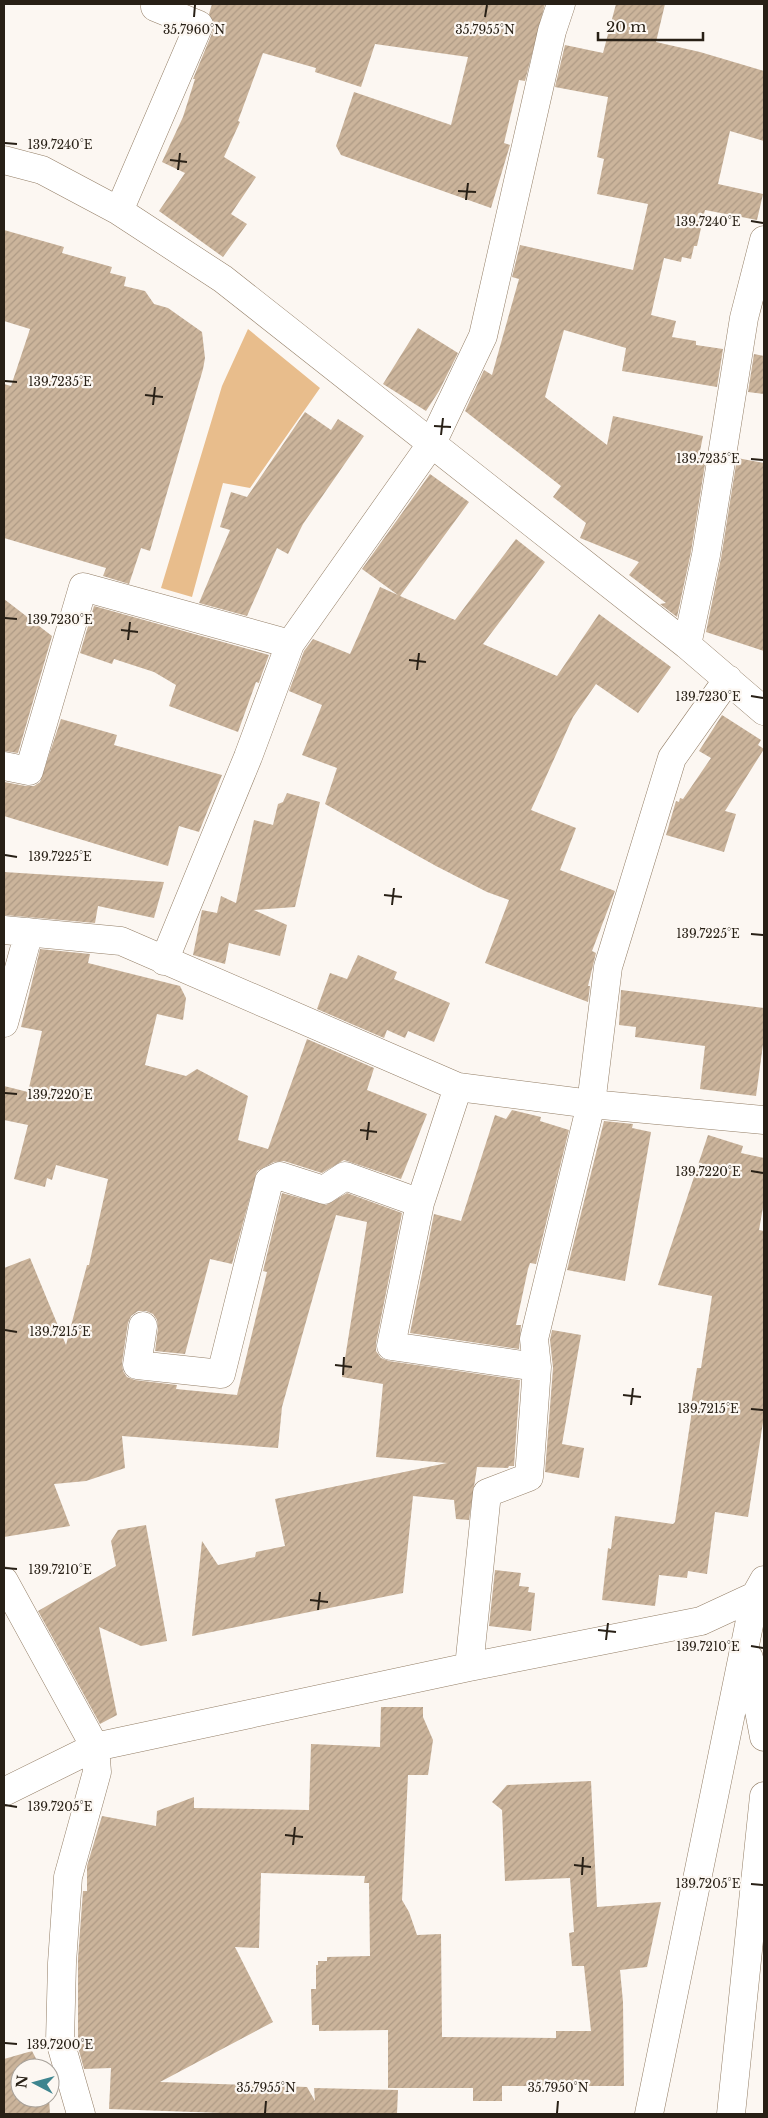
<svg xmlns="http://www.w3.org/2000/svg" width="768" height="2118" font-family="'Libre Baskerville',serif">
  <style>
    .green { fill: #e8bd8c }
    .building { fill: url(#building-hatch) }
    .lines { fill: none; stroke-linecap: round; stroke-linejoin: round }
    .minor-casing { stroke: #937e66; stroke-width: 29 }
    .minor { stroke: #fff; stroke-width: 28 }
    .ticks { fill: none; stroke: #282016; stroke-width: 2 }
    .ticks-label { font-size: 12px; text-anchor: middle; fill: #282016; stroke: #fcf7f2; stroke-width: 4.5; stroke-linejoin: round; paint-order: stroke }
  </style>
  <defs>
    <pattern id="building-hatch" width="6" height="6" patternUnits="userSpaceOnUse" patternTransform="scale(1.25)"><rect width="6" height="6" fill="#cbb49b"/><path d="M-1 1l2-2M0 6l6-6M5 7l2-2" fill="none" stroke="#ae9a85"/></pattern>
  </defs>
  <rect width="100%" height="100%" fill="#fcf7f2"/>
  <!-- green -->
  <path class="green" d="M 248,329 L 320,388 L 250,488 L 223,483 L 192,597 L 161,588 L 222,386 Z"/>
  <!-- building -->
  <path class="building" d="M 212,4 L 545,4 L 525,81 L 519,80 L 504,143 L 510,145 L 491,208 L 341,155 L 336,146 L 354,92 L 451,125 L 468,57 L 375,44 L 361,87 L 315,72 L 316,68 L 263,53 L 238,121 L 240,122 L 224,157 L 256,177 L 231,214 L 247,224 L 223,257 L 159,211 L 185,173 L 162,162 L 183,117 L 195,79 L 193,79 L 213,31 L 214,23 L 209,14 Z
    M 616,4 L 665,4 L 656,42 L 700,52 L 764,71 L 764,141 L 730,131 L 718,184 L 763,194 L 757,220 L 705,210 L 697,246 L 694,246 L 691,259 L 682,257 L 681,262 L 664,258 L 651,315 L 676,321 L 672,337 L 696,341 L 696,345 L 723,349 L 717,387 L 622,371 L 626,348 L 564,330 L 545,397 L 607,445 L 613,416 L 703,436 L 700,451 L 707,452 L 691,552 L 677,617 L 660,604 L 666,603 L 629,575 L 639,562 L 580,538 L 586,523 L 553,497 L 561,486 L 465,411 L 484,370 L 492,375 L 519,279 L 512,277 L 520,245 L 633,270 L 648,204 L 597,194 L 604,159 L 597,157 L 608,97 L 555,87 L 565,45 L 603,53 Z
    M 4,230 L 64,247 L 62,253 L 112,267 L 110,273 L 126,277 L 124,286 L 145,291 L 154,304 L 168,308 L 202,332 L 205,358 L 203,369 L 150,551 L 141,548 L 129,584 L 103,576 L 106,568 L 4,538 L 4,384 L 11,386 L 30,329 L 4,321 Z
    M 418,328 L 458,353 L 439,391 L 426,411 L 383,384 Z
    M 754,354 L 764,356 L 764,394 L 748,392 Z
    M 305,412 L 331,430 L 338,419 L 364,436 L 303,524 L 288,554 L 277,548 L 247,616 L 199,603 L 230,530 L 220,527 L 231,492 L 247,497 Z
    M 737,458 L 764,463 L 764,651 L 706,632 L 721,558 Z
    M 430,474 L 469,502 L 400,596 L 455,620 L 516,539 L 545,562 L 483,644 L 557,676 L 599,614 L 671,667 L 638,713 L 596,684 L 573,717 L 531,810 L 576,828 L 560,870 L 615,891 L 592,951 L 596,953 L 588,986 L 590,986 L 588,1002 L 485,963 L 509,900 L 487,892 L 436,866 L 325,804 L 337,768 L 302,755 L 322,705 L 289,691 L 304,651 L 313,639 L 350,654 L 380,587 L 398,595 L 362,569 Z
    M 4,599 L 52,636 L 18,753 L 4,751 Z
    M 94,606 L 269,655 L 260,679 L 259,683 L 256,682 L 238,732 L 169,706 L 176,685 L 154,672 L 114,659 L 112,664 L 80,653 Z
    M 722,715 L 761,740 L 758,745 L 764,749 L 725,811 L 736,814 L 724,852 L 666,835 L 676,801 L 679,802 L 680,798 L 683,799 L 711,758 L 699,751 Z
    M 61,719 L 117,735 L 114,745 L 222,775 L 199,832 L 179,826 L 168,866 L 4,816 L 4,782 L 26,786 L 34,786 L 40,782 Z
    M 287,793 L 320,802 L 295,907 L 254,910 L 287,925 L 280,956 L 229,943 L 225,964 L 193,955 L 202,910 L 217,913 L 221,896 L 236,903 L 254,820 L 273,825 L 278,804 L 283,802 Z
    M 4,872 L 164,882 L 154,918 L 98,906 L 95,923 L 4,915 Z
    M 40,949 L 90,954 L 88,963 L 180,986 L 186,998 L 183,1020 L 157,1014 L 145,1065 L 186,1076 L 197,1069 L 248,1096 L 238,1140 L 268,1149 L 307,1039 L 374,1068 L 367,1090 L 427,1114 L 401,1179 L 344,1160 L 322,1173 L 284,1161 L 274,1162 L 257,1171 L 232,1264 L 210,1259 L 185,1354 L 155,1351 L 158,1328 L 157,1320 L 153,1314 L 146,1311 L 138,1311 L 131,1316 L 128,1323 L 122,1363 L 123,1371 L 127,1377 L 135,1380 L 177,1385 L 176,1389 L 237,1395 L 267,1272 L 263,1271 L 282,1193 L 326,1205 L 347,1193 L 402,1213 L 376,1343 L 376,1351 L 381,1358 L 389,1361 L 520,1380 L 514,1466 L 509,1466 L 508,1468 L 477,1467 L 469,1520 L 456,1519 L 454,1500 L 413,1496 L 403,1593 L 192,1636 L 202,1541 L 218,1565 L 255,1557 L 256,1552 L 285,1546 L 275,1499 L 447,1463 L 376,1457 L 383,1384 L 342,1377 L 367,1222 L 336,1215 L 282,1407 L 278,1448 L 122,1436 L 125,1468 L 86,1481 L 54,1484 L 70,1526 L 4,1537 L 4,1268 L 30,1258 L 66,1345 L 87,1265 L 89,1265 L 108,1179 L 56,1165 L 52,1180 L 47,1178 L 45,1187 L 14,1179 L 28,1125 L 4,1120 L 4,1086 L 28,1092 L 42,1031 L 21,1027 Z
    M 358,955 L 397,972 L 394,979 L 450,1003 L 434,1042 L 408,1031 L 405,1038 L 387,1030 L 384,1038 L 317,1009 L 330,973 L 347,979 Z
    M 621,990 L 764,1008 L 764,1037 L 756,1096 L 700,1089 L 705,1046 L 635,1037 L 636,1027 L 619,1025 Z
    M 512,1110 L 541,1117 L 540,1121 L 569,1130 L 536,1264 L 530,1263 L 528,1269 L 516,1325 L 521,1325 L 519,1349 L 410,1333 L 434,1214 L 461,1221 L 495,1115 L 506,1119 Z
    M 604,1121 L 633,1124 L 632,1128 L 651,1132 L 625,1281 L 567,1270 Z
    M 708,1135 L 743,1146 L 741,1153 L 764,1158 L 764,1202 L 759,1230 L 764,1231 L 764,1416 L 748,1517 L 715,1512 L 707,1574 L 688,1571 L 687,1578 L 659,1575 L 655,1606 L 602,1600 L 608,1548 L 611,1549 L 615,1516 L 673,1524 L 675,1522 L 692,1411 L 690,1411 L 697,1368 L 701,1368 L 712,1296 L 658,1285 Z
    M 552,1330 L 581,1335 L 562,1444 L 584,1448 L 579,1478 L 545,1472 L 553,1368 L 550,1340 Z
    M 146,1525 L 167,1641 L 141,1646 L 99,1627 L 117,1715 L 100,1724 L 38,1611 L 116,1566 L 111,1541 L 118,1530 Z
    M 495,1570 L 521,1573 L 519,1586 L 529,1587 L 528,1592 L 535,1593 L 531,1631 L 489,1626 Z
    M 381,1707 L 423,1707 L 423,1717 L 433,1740 L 428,1775 L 408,1775 L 402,1900 L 409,1912 L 417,1935 L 441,1934 L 442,2037 L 556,2038 L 556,2031 L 591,2031 L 584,1966 L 572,1966 L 569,1933 L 574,1932 L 570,1878 L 505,1881 L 502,1810 L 492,1802 L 507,1785 L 591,1781 L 597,1907 L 661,1902 L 647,1967 L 620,1970 L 623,2002 L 624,2086 L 502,2086 L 502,2101 L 473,2101 L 473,2088 L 388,2088 L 388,2030 L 319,2031 L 319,2025 L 312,2025 L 311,1989 L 316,1989 L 316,1965 L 318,1965 L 318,1961 L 327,1961 L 327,1957 L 370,1956 L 369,1883 L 364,1883 L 365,1876 L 261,1873 L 259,1948 L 235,1947 L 273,2022 L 160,2082 L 307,2087 L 315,2101 L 314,2088 L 398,2090 L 397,2114 L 250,2114 L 109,2109 L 111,2068 L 84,2069 L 78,2047 L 78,1958 L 83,1891 L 87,1891 L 87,1866 L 102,1816 L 156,1826 L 157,1811 L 194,1797 L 194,1808 L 309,1810 L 311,1744 L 380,1747 Z
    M 32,2051 L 41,2068 L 20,2068 L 20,2098 L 49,2098 L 50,2114 L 4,2114 L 4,2059 Z"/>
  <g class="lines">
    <!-- minor casing -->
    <g class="minor-casing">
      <path id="minor" d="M 4,160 L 42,170 L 119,211 L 223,279 L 687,645 L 764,711
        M 119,211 L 199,25 L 155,7 L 156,4
        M 687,645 L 706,555 L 744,318 L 764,240
        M 4,766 L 29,771 L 83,587 L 290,644
        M 4,930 L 121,941 L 458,1087 L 591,1104 L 764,1120
        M 164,961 L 248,757 L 290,644 L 432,443 L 483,336 L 552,31 L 561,4
        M 4,1023 L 29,932
        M 458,1087 L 420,1203 L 391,1346 L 537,1367
        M 143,1326 L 137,1365 L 221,1374 L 269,1181 L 280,1176 L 324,1190 L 345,1176 L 420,1203
        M 4,1581 L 95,1747 L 97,1772 L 68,1877 L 62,1963 L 60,2041 L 81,2114
        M 749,1658 L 764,1737
        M 469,1667 L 487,1493 L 529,1477 L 537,1367 L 534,1339 L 591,1104 L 608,967 L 672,758 L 728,679
        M 4,1792 L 95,1747 L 469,1667 L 701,1621 L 755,1596 L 764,1580
        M 649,2114 L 755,1596
        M 731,2114 L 764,1796"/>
    </g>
    <!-- minor -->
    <use href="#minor" class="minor"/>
  </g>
  <!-- ticks -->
  <path class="ticks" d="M 194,17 L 195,5M 485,17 L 487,5M 5,143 L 17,144M 170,160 L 187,162M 178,170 L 180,153M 458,191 L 476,192M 466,200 L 468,183M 751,221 L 763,223M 5,381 L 17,382M 145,395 L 163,397M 153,405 L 155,387M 434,426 L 451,427M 441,435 L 443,418M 751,459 L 763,460M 5,618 L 17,619M 121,630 L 138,632M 128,640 L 130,622M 409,660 L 426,662M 417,670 L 419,653M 751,696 L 763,698M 5,855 L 17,857M 384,895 L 402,897M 392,905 L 394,888M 751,934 L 763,935M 5,1093 L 17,1094M 360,1130 L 377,1132M 367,1140 L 369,1122M 751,1171 L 763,1173M 5,1330 L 17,1332M 335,1365 L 352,1367M 343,1375 L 344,1357M 623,1395 L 641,1397M 631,1405 L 633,1388M 751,1409 L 763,1410M 5,1568 L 17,1569M 310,1600 L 328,1602M 318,1610 L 320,1592M 598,1630 L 616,1632M 606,1640 L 608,1623M 751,1646 L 763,1648M 5,1805 L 17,1807M 285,1835 L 303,1837M 293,1845 L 295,1827M 574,1865 L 591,1867M 582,1875 L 583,1857M 751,1884 L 763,1885M 5,2043 L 17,2044M 265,2113 L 266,2101M 557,2113 L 558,2101"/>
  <g class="ticks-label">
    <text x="194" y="34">35.7960°N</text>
    <text x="485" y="34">35.7955°N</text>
    <text x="60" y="149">139.7240°E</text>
    <text x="708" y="226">139.7240°E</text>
    <text x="60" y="386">139.7235°E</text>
    <text x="708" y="463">139.7235°E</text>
    <text x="60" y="624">139.7230°E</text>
    <text x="708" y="701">139.7230°E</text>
    <text x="60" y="861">139.7225°E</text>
    <text x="708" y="938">139.7225°E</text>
    <text x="60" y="1099">139.7220°E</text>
    <text x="708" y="1176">139.7220°E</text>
    <text x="60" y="1336">139.7215°E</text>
    <text x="708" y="1413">139.7215°E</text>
    <text x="60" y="1574">139.7210°E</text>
    <text x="708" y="1651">139.7210°E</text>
    <text x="60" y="1811">139.7205°E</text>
    <text x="708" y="1888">139.7205°E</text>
    <text x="60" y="2049">139.7200°E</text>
    <text x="266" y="2092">35.7955°N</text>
    <text x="558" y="2092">35.7950°N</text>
  </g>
  <!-- border -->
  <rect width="768" height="2118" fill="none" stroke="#282016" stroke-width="10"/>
  <!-- north arrow -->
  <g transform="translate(35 2083) rotate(276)"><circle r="24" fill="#fcf7f2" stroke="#a7a19a"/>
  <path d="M0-4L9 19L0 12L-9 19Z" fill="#3e858f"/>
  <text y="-8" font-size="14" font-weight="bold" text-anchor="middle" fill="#282016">N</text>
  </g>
  <!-- scale -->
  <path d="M598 32v8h105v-8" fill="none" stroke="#282016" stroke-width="2.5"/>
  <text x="606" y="32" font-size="15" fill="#282016" stroke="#fcf7f2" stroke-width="4" paint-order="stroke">20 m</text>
</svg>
